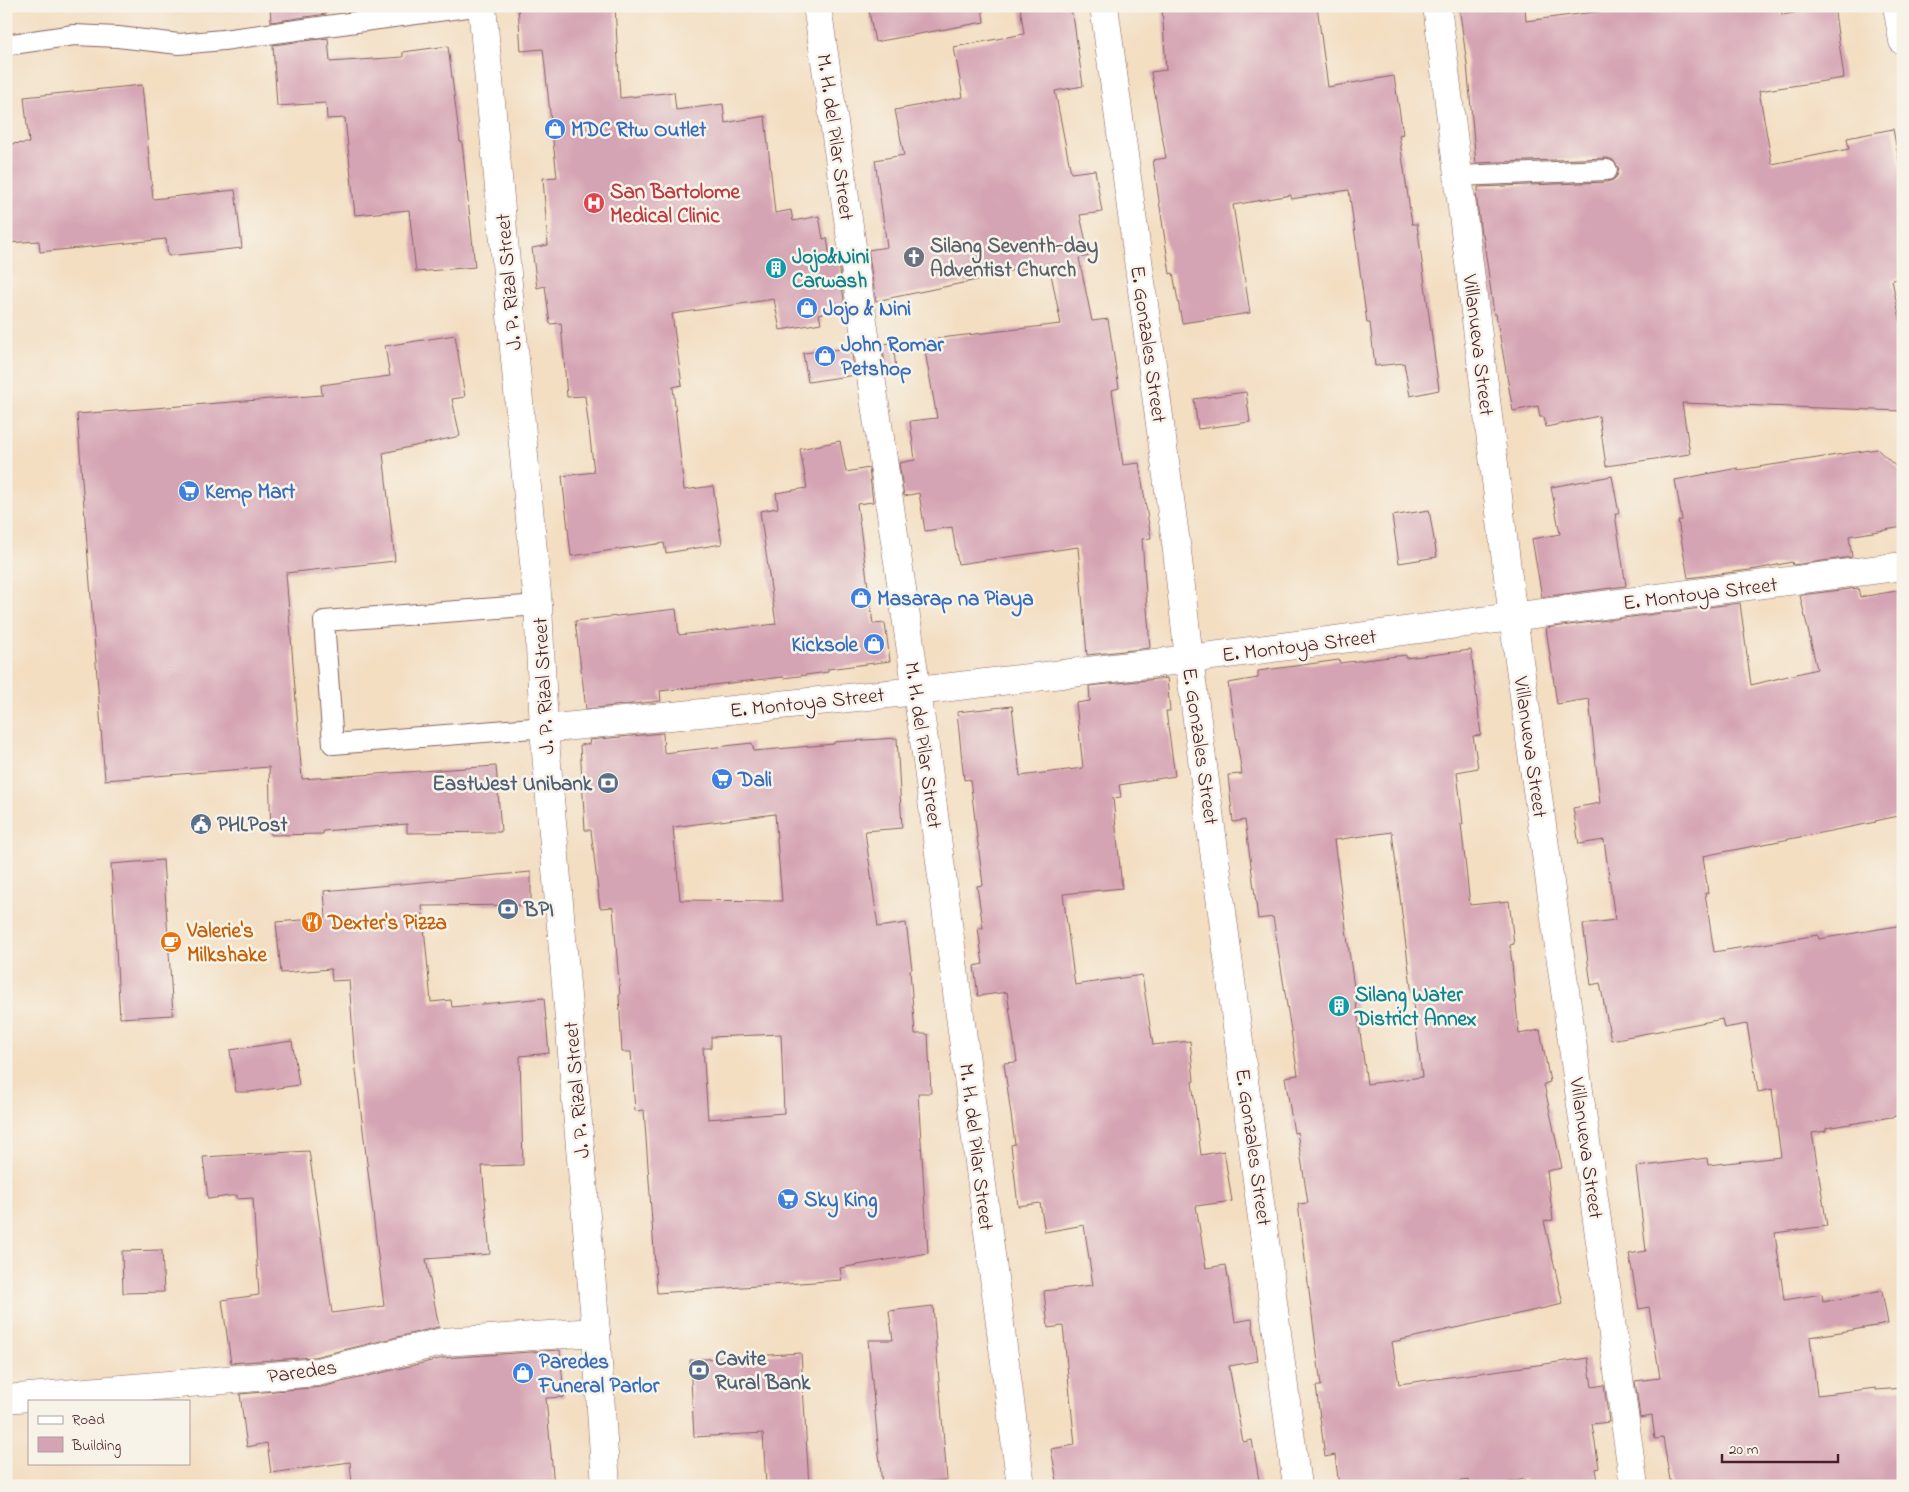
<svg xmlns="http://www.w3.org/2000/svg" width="1909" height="1492" font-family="'Indie Flower',sans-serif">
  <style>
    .building { fill: #d5a4b4; fill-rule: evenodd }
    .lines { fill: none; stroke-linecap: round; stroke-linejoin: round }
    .lane-casing { stroke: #856260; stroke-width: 22 }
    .street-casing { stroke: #856260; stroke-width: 29 }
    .secondary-casing { stroke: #856260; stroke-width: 29 }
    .lane { stroke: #fff; stroke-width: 20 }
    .street { stroke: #fff; stroke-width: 28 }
    .secondary { stroke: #fff; stroke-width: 28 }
    .labels { text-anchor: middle; stroke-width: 5; stroke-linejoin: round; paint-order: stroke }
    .shop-label { font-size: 21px; font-weight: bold; fill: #366cbe; stroke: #f7f3e8; text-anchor: start }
    .street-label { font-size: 21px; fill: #4a1f2b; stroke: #f7f3e8 }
    .health-label { font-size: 21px; font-weight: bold; fill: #be3a42; stroke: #f7f3e8; text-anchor: start }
    .worship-label { font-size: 21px; font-weight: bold; fill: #5b616d; stroke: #f7f3e8; text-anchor: start }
    .culture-label { font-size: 21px; font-weight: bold; fill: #0d838f; stroke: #f7f3e8; text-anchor: start }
    .service-label { font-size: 21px; font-weight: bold; fill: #4e5e75; stroke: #f7f3e8; text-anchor: start }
    .food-label { font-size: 21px; font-weight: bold; fill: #c56008; stroke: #f7f3e8; text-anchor: start }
  </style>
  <rect width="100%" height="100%" fill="#f7f3e8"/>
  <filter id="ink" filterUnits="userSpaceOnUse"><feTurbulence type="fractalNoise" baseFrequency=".02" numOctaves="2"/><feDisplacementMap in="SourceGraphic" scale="10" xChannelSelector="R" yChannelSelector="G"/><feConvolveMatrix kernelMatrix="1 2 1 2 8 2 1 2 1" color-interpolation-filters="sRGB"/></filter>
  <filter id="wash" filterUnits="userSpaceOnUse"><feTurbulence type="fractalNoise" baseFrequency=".0096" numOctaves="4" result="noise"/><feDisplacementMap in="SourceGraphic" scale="20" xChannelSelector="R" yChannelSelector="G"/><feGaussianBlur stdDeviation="1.12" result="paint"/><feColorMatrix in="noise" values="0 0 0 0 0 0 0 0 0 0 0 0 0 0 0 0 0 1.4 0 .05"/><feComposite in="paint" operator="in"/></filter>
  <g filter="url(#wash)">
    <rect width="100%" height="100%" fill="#f3dec2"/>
    <g id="blocks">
      <!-- building -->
      <path class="building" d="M 270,6 L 325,6 L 326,14 L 271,22 Z
        M 518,6 L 615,6 L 620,98 L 674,92 L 676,110 L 723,104 L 725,123 L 765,116 L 775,213 L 791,210 L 793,221 L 819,216 L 823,239 L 827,238 L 830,257 L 838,256 L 845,308 L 819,314 L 821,323 L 780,330 L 774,299 L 672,314 L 682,385 L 673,387 L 684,490 L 713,486 L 722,544 L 666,553 L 664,543 L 571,556 L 562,476 L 594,472 L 585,396 L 567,397 L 561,323 L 550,324 L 545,286 L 537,288 L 532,248 L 548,245 L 543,178 L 557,177 L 543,49 L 521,51 Z
        M 868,6 L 982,6 L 984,22 L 875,42 Z
        M 1020,6 L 1070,6 L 1074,22 L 1083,86 L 1055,91 L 1071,173 L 1095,170 L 1102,212 L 1080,215 L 1089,256 L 1079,258 L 1092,321 L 1108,319 L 1119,388 L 1112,390 L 1123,465 L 1139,463 L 1151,538 L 1142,539 L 1150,648 L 1087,655 L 1078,547 L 958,564 L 952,527 L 925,531 L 919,493 L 904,496 L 899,463 L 915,460 L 910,421 L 937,418 L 923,340 L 1061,324 L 1049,264 L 981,276 L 982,279 L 876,301 L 868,250 L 887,247 L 875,160 L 904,155 L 895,110 L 963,97 L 954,47 L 1024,34 Z
        M 1162,6 L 1317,6 L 1328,87 L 1394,76 L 1403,134 L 1399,135 L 1412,224 L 1417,224 L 1439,390 L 1410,396 L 1404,363 L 1375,366 L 1370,323 L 1367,323 L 1349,190 L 1291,199 L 1291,195 L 1233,205 L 1250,313 L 1182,323 L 1173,273 L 1170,274 L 1153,160 L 1166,158 L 1151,72 L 1166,70 Z
        M 1459,6 L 1525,6 L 1526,21 L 1639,6 L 1782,6 L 1782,15 L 1834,6 L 1844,78 L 1759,91 L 1772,164 L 1849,149 L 1847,138 L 1893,129 L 1903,182 L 1903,278 L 1892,280 L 1903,333 L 1903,411 L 1682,403 L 1690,454 L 1606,466 L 1599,416 L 1546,427 L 1544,417 L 1540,417 L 1538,406 L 1513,411 L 1496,314 L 1494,314 L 1483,234 L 1481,234 L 1476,194 L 1478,193 L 1478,187 L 1607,182 L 1613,180 L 1617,176 L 1619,169 L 1613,160 L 1607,158 L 1476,163 L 1467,64 Z
        M 328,38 L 330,62 L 403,57 L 403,52 L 448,46 L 460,142 L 462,142 L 475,267 L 416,272 L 409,210 L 355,215 L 345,118 L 327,119 L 326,103 L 277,106 L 273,45 Z
        M 142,85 L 153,199 L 235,190 L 242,248 L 168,256 L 166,239 L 40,252 L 39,241 L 6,243 L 6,144 L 29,143 L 24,97 Z
        M 455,335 L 465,397 L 452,399 L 460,436 L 383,453 L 395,561 L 286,573 L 302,779 L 496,766 L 501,832 L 407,833 L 407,824 L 323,831 L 323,834 L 271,835 L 269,767 L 105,780 L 77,414 L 322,395 L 321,385 L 390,376 L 385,346 Z
        M 893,343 L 896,369 L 886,371 L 882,344 Z
        M 851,348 L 855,375 L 808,382 L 803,353 Z
        M 1246,392 L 1250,422 L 1198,429 L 1194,399 Z
        M 840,441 L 846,472 L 869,468 L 873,502 L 857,504 L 873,624 L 885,623 L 890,661 L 828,669 L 828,672 L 784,678 L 783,677 L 660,691 L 661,701 L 586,709 L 575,621 L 676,609 L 679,635 L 776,624 L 760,511 L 778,508 L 776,493 L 807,488 L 800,449 Z
        M 1877,449 L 1903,473 L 1903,527 L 1849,536 L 1852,557 L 1793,565 L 1792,562 L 1757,569 L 1688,578 L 1678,521 L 1682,520 L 1675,480 L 1738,468 L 1738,470 Z
        M 1612,476 L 1619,514 L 1615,514 L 1626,586 L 1542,597 L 1532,539 L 1560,534 L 1551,487 Z
        M 1429,510 L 1437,557 L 1399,563 L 1392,516 Z
        M 1858,588 L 1860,597 L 1903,590 L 1903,815 L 1875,821 L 1876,822 L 1703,856 L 1708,893 L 1705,893 L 1714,952 L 1818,935 L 1819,939 L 1903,925 L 1903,1115 L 1826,1128 L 1826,1131 L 1812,1133 L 1827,1226 L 1775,1233 L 1784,1300 L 1822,1294 L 1823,1302 L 1882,1291 L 1888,1324 L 1810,1337 L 1817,1395 L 1876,1388 L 1876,1390 L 1903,1388 L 1903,1486 L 1671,1486 L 1663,1438 L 1655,1439 L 1652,1416 L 1640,1418 L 1635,1381 L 1660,1378 L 1649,1307 L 1639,1309 L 1629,1254 L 1646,1251 L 1636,1167 L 1707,1158 L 1708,1165 L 1781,1157 L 1772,1089 L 1758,1092 L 1747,1024 L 1724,1028 L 1722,1019 L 1611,1040 L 1600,983 L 1591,985 L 1583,924 L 1615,920 L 1604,840 L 1579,844 L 1573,808 L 1600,803 L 1589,699 L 1557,704 L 1546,628 L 1740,603 L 1751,685 L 1817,669 L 1800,595 Z
        M 1471,650 L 1481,735 L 1473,736 L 1478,768 L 1457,772 L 1463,824 L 1461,824 L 1470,905 L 1509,901 L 1514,944 L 1510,945 L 1519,1034 L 1540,1030 L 1550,1082 L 1544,1084 L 1562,1168 L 1547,1171 L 1553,1220 L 1544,1221 L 1563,1304 L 1392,1342 L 1399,1384 L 1588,1358 L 1592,1387 L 1604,1385 L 1609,1422 L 1592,1424 L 1599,1468 L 1596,1469 L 1599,1486 L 1526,1486 L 1525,1479 L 1491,1486 L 1470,1486 L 1469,1480 L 1426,1486 L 1339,1486 L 1335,1455 L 1325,1457 L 1316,1386 L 1321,1386 L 1298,1204 L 1308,1203 L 1297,1132 L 1294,1133 L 1285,1077 L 1298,1075 L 1273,917 L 1258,919 L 1245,820 L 1233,822 L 1228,775 L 1242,774 L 1228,683 L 1258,678 L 1258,671 L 1339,660 L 1340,663 L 1406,655 L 1406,658 ZM 1392,832 L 1422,1077 L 1367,1084 L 1334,840 Z
        M 1167,678 L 1170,711 L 1166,711 L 1175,776 L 1119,785 L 1121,797 L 1113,798 L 1122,888 L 1063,894 L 1075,985 L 1142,975 L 1153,1045 L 1190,1041 L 1194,1081 L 1192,1082 L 1201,1155 L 1224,1151 L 1232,1201 L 1196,1206 L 1206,1268 L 1226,1265 L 1235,1322 L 1252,1319 L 1258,1361 L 1229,1366 L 1243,1442 L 1252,1440 L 1260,1486 L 1058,1486 L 1051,1449 L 1075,1445 L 1063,1326 L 1048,1328 L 1044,1291 L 1093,1285 L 1084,1225 L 1045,1232 L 1040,1203 L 1018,1206 L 1011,1145 L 1015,1144 L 1004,1063 L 1017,1062 L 1007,992 L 978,996 L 974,966 L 983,964 L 978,928 L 983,928 L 977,886 L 983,885 L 970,779 L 964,780 L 957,712 L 1012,706 L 1020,776 L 1083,768 L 1076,703 L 1090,701 L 1089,686 Z
        M 663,733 L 664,753 L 752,743 L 754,751 L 834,744 L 834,742 L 897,738 L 902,828 L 865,831 L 878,927 L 906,923 L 912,969 L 910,970 L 915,1034 L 928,1034 L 931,1093 L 918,1093 L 928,1253 L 840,1268 L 842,1280 L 657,1293 L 644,1110 L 635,1111 L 631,1052 L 622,1052 L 619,995 L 620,995 L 613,907 L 600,908 L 591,830 L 585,830 L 580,745 L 590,744 L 589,740 ZM 775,814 L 782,901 L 680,900 L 673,827 ZM 781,1034 L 784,1113 L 708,1119 L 703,1048 L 711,1048 L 711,1037 Z
        M 163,860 L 173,1015 L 120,1018 L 111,864 Z
        M 531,872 L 531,905 L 422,906 L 431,1002 L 451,1000 L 452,1007 L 544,998 L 549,1053 L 520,1056 L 523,1165 L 482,1166 L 490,1254 L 426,1259 L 439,1327 L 314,1357 L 231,1363 L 222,1300 L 259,1295 L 253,1198 L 237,1199 L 237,1195 L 208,1199 L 203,1157 L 309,1151 L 332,1313 L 384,1306 L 355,1062 L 349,980 L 332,981 L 331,969 L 281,973 L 276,922 L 326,918 L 324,891 Z
        M 292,1041 L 299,1085 L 250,1092 L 236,1092 L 230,1050 Z
        M 162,1250 L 164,1292 L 123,1293 L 122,1251 Z
        M 933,1306 L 947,1480 L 882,1485 L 868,1340 L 893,1340 L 889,1311 Z
        M 560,1350 L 564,1397 L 546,1398 L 554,1486 L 352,1486 L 350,1462 L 271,1473 L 267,1443 L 247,1447 L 240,1394 L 321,1387 L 444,1358 Z
        M 801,1353 L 809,1486 L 766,1486 L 763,1433 L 694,1437 L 690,1360 Z"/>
    </g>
  </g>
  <g filter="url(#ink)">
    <use href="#blocks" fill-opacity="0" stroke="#856260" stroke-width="1"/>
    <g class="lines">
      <!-- lane casing -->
      <g class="lane-casing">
        <path id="lane" d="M 6,45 L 74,35 L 118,37 L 179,44 L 223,40 L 475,6
          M 1458,176 L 1607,170
          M 538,605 L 324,621 L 333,744 L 533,728 L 544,729"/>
      </g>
      <!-- street casing -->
      <g class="street-casing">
        <path id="street" d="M 1104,6 L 1177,551 L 1189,659 L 1297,1486
          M 1437,6 L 1513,617 L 1634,1486
          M 544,729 L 917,691 L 1189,659 L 1903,566
          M 6,1399 L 317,1372 L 442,1342 L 596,1332"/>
      </g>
      <!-- secondary casing -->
      <g class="secondary-casing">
        <path id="secondary" d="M 482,6 L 538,605 L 544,729 L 596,1332 L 606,1486
          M 817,6 L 927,761 L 1021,1486
          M 1897,6 L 1903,41"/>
      </g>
      <!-- lane -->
      <use href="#lane" class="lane"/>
      <!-- street -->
      <use href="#street" class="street"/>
      <!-- secondary -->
      <use href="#secondary" class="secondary"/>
    </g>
  </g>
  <!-- icons -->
  <defs>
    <g id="shop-disc" transform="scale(1.125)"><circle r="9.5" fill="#3f7fe0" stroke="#f7f3e8"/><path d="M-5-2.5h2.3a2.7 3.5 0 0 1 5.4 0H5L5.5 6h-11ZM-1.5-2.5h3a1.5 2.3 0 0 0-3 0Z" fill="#fff"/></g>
    <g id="hospital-disc" transform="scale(1.125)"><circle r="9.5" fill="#e0444e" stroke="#f7f3e8"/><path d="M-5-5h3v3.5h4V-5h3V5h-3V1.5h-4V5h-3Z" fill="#fff"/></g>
    <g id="church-disc" transform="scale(1.125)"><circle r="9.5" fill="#6b7280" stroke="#f7f3e8"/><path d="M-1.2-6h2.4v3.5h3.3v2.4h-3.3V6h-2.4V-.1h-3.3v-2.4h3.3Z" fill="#fff"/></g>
    <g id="building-disc" transform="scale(1.125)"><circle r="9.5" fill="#0f9aa8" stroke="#f7f3e8"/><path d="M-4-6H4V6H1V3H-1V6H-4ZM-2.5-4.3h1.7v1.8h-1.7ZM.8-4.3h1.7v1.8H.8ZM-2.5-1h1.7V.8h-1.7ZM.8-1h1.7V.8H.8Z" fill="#fff"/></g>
    <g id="supermarket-disc" transform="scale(1.125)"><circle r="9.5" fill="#3f7fe0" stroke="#f7f3e8"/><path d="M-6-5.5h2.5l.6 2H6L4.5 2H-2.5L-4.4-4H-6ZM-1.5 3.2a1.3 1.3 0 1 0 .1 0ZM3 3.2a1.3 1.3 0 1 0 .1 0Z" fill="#fff"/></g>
    <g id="bank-disc" transform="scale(1.125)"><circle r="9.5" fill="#5c6f8a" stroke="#f7f3e8"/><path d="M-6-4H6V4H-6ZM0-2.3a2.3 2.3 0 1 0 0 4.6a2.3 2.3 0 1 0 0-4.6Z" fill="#fff"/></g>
    <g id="civic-disc" transform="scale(1.125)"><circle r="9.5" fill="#5c6f8a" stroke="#f7f3e8"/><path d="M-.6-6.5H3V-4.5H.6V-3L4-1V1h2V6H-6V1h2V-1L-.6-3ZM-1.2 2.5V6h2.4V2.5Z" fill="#fff"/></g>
    <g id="restaurant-disc" transform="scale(1.125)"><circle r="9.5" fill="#e8710a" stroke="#f7f3e8"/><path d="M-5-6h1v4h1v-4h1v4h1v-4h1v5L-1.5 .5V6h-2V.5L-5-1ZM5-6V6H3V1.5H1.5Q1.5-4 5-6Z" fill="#fff"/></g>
    <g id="cafe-disc" transform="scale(1.125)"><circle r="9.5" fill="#e8710a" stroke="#f7f3e8"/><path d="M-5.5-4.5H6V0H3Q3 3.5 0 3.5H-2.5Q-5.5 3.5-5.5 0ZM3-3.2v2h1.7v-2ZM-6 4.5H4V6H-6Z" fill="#fff"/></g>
  </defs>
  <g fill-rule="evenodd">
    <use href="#shop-disc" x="555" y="129"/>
    <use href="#hospital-disc" x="594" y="203"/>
    <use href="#church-disc" x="914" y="257"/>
    <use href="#building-disc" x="776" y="268"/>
    <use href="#shop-disc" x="807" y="308"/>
    <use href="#shop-disc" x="825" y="356"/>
    <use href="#supermarket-disc" x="189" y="491"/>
    <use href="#shop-disc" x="861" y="598"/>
    <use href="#shop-disc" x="874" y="644"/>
    <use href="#supermarket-disc" x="722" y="779"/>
    <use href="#bank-disc" x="608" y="783"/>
    <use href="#civic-disc" x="201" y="824"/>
    <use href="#bank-disc" x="508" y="909"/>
    <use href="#restaurant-disc" x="312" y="922"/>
    <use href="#cafe-disc" x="171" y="942"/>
    <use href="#building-disc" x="1339" y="1006"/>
    <use href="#supermarket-disc" x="788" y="1199"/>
    <use href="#bank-disc" x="699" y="1370"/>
    <use href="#shop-disc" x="523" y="1373"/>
  </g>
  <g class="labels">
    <!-- shop labels -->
    <g class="shop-label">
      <text x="571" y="136">MDC Rtw Outlet</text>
      <text x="823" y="315">Jojo &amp; Nini</text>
      <text x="841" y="351">John Romar<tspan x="841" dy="24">Petshop</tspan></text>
      <text x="205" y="498">Kemp Mart</text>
      <text x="877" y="605">Masarap na Piaya</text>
      <text x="858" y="651" text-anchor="end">Kicksole</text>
      <text x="738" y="786">Dali</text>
      <text x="804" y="1206">Sky King</text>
      <text x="539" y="1368">Paredes<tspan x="539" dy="24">Funeral Parlor</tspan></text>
    </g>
    <!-- street labels -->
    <g class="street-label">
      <text transform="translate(836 137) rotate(82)" y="7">M. H. del Pilar Street</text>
      <text transform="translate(508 282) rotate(-95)" y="7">J. P. Rizal Street</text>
      <text transform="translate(1149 344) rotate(82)" y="7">E. Gonzales Street</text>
      <text transform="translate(1479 345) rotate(83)" y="7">Villanueva Street</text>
      <text transform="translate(1700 593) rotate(-7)" y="7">E. Montoya Street</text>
      <text transform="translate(1299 645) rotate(-7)" y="7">E. Montoya Street</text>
      <text transform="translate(543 686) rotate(-93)" y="7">J. P. Rizal Street</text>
      <text transform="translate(807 702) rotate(-6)" y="7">E. Montoya Street</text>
      <text transform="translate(924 745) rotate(82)" y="7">M. H. del Pilar Street</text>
      <text transform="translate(1201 746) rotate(82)" y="7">E. Gonzales Street</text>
      <text transform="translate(1531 747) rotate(82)" y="7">Villanueva Street</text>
      <text transform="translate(576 1090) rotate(-95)" y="7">J. P. Rizal Street</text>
      <text transform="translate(977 1147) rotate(83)" y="7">M. H. del Pilar Street</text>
      <text transform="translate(1254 1147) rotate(82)" y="7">E. Gonzales Street</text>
      <text transform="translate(1587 1148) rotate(82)" y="7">Villanueva Street</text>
      <text transform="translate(302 1371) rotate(-8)" y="7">Paredes</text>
    </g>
    <!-- health labels -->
    <g class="health-label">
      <text x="610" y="198">San Bartolome<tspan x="610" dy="24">Medical Clinic</tspan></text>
    </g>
    <!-- worship labels -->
    <g class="worship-label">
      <text x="930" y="252">Silang Seventh-day<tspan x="930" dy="24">Adventist Church</tspan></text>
    </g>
    <!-- culture labels -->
    <g class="culture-label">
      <text x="792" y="263">Jojo&amp;Nini<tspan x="792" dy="24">Carwash</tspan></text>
      <text x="1355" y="1001">Silang Water<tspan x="1355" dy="24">District Annex</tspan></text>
    </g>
    <!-- service labels -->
    <g class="service-label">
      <text x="592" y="790" text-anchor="end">EastWest Unibank</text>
      <text x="217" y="831">PHLPost</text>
      <text x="524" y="916">BPI</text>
      <text x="715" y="1365">Cavite<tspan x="715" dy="24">Rural Bank</tspan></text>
    </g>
    <!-- food labels -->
    <g class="food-label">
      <text x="328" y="929">Dexter's Pizza</text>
      <text x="187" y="937">Valerie's<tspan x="187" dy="24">Milkshake</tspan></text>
    </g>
  </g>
  <!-- margin -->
  <rect width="1909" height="1492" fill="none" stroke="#f7f3e8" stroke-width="25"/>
  <!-- legend -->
  <rect x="28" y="1400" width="162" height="65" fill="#f7f3e8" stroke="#b29e9c"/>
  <rect x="38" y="1416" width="25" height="8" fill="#ffffff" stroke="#b29e9c"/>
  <text x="72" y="1424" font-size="15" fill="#4a1f2b">Road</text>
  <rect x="38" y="1437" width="25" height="15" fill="#d5a4b4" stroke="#b29e9c"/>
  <text x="72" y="1450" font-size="15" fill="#4a1f2b">Building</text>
  <!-- scale -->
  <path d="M1722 1454v8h116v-8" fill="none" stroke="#4a1f2b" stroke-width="2.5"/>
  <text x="1729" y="1454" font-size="15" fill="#4a1f2b" stroke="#f7f3e8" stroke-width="4" paint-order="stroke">20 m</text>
</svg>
